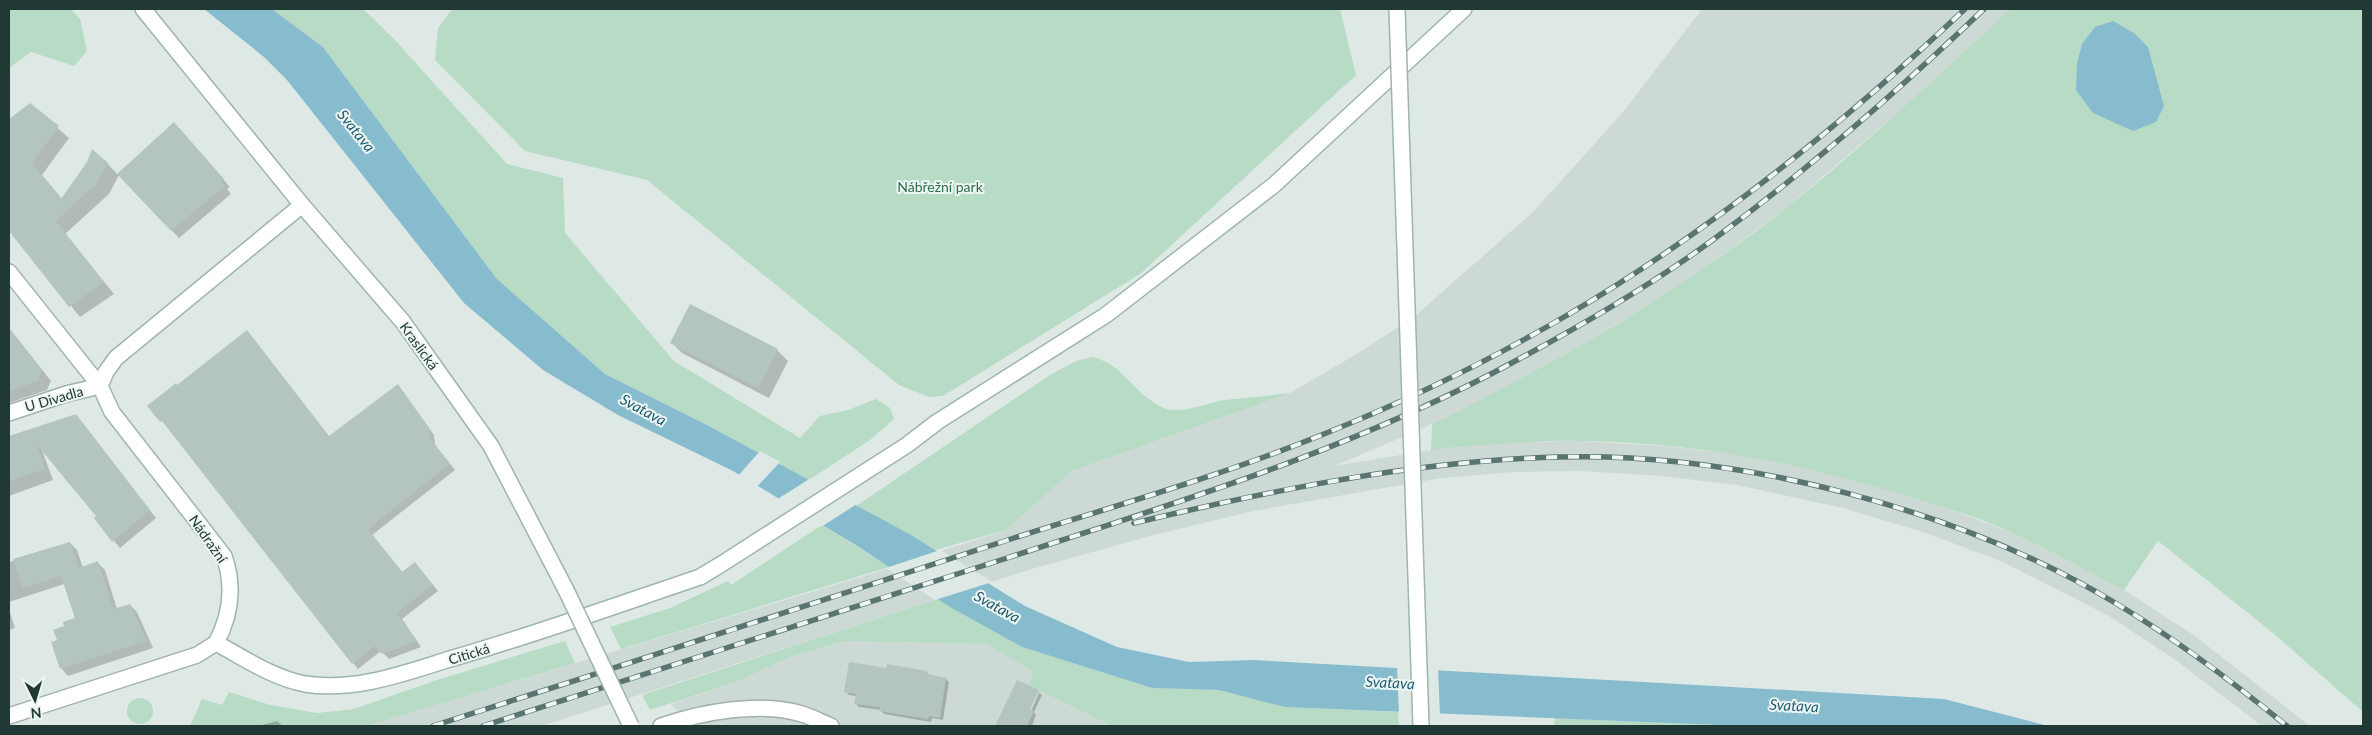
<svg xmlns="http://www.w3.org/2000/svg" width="2372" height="735" font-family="Lato,sans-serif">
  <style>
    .built { fill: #cdd9d5 }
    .green { fill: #b7dbc4 }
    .water { fill: #87bcce }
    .pier { fill: #dee9e6 }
    .shadow { fill: #0003 }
    .building { fill: #b4c4bf }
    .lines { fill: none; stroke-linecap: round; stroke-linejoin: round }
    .street-casing { stroke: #a1b1ad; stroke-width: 18 }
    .secondary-casing { stroke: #9eb5af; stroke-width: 18 }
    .street { stroke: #fff; stroke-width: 15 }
    .secondary { stroke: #fff; stroke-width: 15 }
    .rail-casing { stroke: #5a7570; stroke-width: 5.5 }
    .rail { stroke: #eef6f3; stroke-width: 4; stroke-dasharray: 11; stroke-linecap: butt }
    .secondary-bridge-casing { stroke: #9eb5af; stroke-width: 18; stroke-linecap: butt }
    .secondary-bridge { stroke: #fff; stroke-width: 15 }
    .labels { text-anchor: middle; stroke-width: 4; stroke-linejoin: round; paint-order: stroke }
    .park-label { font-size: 14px; fill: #2b6e4c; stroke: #eef6f3 }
    .street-label { font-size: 14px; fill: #203935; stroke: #eef6f3 }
    .water-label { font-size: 15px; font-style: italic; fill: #1c5b72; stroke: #eef6f3 }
  </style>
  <rect width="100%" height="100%" fill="#dee9e6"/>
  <!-- built -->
  <path class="built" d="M 1702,9 L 2010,9 L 1901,110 L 1786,208 L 1721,256 L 1665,295 L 1578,347 L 1501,390 L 1419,430 L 1334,466 L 1437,449 L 1512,442 L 1581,441 L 1664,446 L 1742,455 L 1850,478 L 1935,504 L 2016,534 L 2124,590 L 2195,636 L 2310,726 L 2262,726 L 2177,661 L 2109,616 L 2003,562 L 1926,533 L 1843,508 L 1737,485 L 1662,476 L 1580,471 L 1513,472 L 1441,478 L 1253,511 L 1150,536 L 1035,568 L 542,726 L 367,726 L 861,577 L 1006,530 L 1072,471 L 1290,393 L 1360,352 L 1415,316 L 1533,212 L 1624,111 Z
    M 844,641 L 987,644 L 1033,672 L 1028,685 L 1112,726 L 689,726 L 671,704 L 739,681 L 790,657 Z"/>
  <!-- green -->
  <path class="green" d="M 9,9 L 71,9 L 80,19 L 87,51 L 74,66 L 31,52 L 9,68 Z
    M 272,9 L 363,9 L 394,39 L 507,164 L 563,178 L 565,233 L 674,361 L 800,438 L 820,416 L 848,410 L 876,399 L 890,408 L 894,419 L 870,440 L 809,480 L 709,426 L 605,374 L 497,279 L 323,47 Z
    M 452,9 L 1340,9 L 1356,75 L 1140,274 L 943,396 L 929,397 L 899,385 L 647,180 L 525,151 L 435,60 L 438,28 Z
    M 2010,9 L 2363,9 L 2363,712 L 2273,633 L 2158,541 L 2124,590 C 2088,572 2053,552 2017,535 C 1982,518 1943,507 1907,496 C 1801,463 1691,442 1580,441 C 1533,440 1485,445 1437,449 L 1431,451 L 1432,424 C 1532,375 1629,321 1720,257 C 1824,185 1917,95 2010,9 Z
    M 1093,357 C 1126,366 1133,394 1164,408 C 1179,415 1208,403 1224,400 C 1246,398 1268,396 1290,393 L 1072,471 L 1006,530 L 935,550 L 856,506 L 1050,375 L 1076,361 Z
    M 822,525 L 889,567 L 621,649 L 610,627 L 670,608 L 728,581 L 731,585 Z
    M 938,599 L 1022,647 L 1152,688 L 1219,690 L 1288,707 L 1398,712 L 1399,726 L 1112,726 L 1028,685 L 1033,672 L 987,644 L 844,641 L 790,657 L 739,681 L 650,710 L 642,695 Z
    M 565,641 L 575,663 L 367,726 L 190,726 L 202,699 L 222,705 L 229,692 L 270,705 L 317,713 L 354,709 L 437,680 Z
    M127 711a13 13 0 1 1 26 0a13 13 0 1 1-26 0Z
    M 1555,718 L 1743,726 L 1554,726 Z"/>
  <!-- water -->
  <path class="water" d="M 204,9 L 272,9 L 323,47 L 497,279 L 605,374 L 709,426 L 911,535 L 1025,606 L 1117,647 L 1189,662 L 1254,660 L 1944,699 L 2048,726 L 1743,726 L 1285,707 L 1219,690 L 1152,688 L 1022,647 L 950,607 L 857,546 L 733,471 L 618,415 L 543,370 L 464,303 L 287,80 L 264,57 Z
    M 2113,21 L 2134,33 L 2148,47 L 2164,106 L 2156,122 L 2133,131 L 2093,113 L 2076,90 L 2077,64 L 2082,44 L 2095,27 Z"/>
  <!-- pier -->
  <path class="pier" d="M 760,451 L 780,462 L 756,488 L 737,477 Z
    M 811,478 L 857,504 L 821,527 L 776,500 Z
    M 940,550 L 992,582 L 935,600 L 886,568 Z
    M 1397,665 L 1438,668 L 1440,716 L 1399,715 Z"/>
  <!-- shadow -->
  <path class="shadow" d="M 30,104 L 69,138 L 42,175 L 62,199 L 107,163 L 118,175 L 181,131 L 230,187 L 227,189 L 231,194 L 179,238 L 119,175 L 109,194 L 65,234 L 114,294 L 80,317 L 9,229 L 9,121 Z
    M 9,328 L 51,381 L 47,390 L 9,403 Z
    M 672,343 L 777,350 L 788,361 L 769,398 L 682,353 Z
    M 403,392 L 434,435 L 435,445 L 455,470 L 372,535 L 403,573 L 420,569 L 438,591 L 402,619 L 421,647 L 389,659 L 381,651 L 358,669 L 167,426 L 149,406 L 330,438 Z
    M 76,416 L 156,518 L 120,548 L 95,519 L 98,517 L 42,450 L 53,480 L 9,496 L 9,437 Z
    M 70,543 L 77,550 L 83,568 L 98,563 L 105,570 L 117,609 L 130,605 L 137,612 L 153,648 L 68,676 L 61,668 L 58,641 L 66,627 L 76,619 L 64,584 L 9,602 L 9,562 Z
    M 9,609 L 15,628 L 9,630 Z
    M 887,669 L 926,672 L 930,675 L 946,679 L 949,682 L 943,720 L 932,718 L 931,722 L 884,714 L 881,710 L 859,707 L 856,704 L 857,696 L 849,695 L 846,691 Z
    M 1017,681 L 1027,715 L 1029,716 L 1039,693 L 1042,695 L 1034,712 L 1036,715 L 1032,726 L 997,726 Z
    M 277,721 L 283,726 L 258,726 Z"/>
  <!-- building -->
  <path class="building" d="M 30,103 L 59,126 L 32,163 L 61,199 L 87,162 L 92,149 L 108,163 L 97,183 L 56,221 L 104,282 L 69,307 L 9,231 L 9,119 Z
    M 174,122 L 224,179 L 221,182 L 225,186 L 171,231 L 117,174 Z
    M 690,304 L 778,349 L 758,388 L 670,343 Z
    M 9,329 L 42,370 L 38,381 L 9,391 Z
    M 247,330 L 329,436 L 398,384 L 429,428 L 430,438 L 450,464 L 368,529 L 402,572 L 415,562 L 433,585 L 397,613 L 417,641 L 382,654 L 375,646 L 352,664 L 162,421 L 160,422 L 147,406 L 176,383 L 177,385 Z
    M 76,414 L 150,510 L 112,542 L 94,518 L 96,516 L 37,445 L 45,469 L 9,481 L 9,436 Z
    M 70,542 L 79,568 L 98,561 L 113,609 L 130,604 L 147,641 L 60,669 L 51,642 L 57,640 L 53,630 L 64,626 L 63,622 L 75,618 L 61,576 L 23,588 L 13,559 Z
    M 849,662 L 886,668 L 887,664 L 927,671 L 926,674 L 946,678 L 940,718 L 929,716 L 928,719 L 879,711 L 880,707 L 854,704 L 856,694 L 844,692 Z
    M 1017,680 L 1039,690 L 1030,709 L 1034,711 L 1027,726 L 995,726 Z"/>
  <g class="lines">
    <!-- street casing -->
    <g class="street-casing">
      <path id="street" d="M 9,272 L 100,386 L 66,394 L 9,413
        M 9,716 L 197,655 L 216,643
        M 661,726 C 702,712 760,701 802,714 C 812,717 821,722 831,726"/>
    </g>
    <!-- secondary casing -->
    <g class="secondary-casing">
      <path id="secondary" d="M 143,9 L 302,205 L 403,322 L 491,446 L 566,590
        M 302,205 L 116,358 L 106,372 L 100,386 L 112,412 L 224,556 C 235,587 231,615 216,643 C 244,658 273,678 305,684 C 354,692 405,673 450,659 C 534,635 617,605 700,577 L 720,565 L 907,445 L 937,422 L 1106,315 L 1274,185 L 1464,9"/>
    </g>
    <!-- street -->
    <use href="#street" class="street"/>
    <!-- secondary -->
    <use href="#secondary" class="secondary"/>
    <!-- rail casing -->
    <g class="rail-casing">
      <path id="rail" d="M 1134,523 C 1273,490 1415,461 1559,457 C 1740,452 1962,510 2117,604 C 2177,640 2233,682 2287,726
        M 433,726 C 627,664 821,601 1014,538 C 1118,505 1223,475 1324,434 C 1406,401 1487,362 1564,317 C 1710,232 1842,125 1965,9
        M 483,726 C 658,670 832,614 1007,558 C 1182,501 1357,448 1519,359 C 1586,323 1653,284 1714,239 C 1809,169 1899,90 1984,9"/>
    </g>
    <!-- rail -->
    <use href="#rail" class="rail"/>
    <!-- secondary-bridge casing -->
    <g class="secondary-bridge-casing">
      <path id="secondary-bridge" d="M 1397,9 L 1421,726
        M 566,590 L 631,726"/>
    </g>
    <!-- secondary-bridge -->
    <use href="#secondary-bridge" class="secondary-bridge"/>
  </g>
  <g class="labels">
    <!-- park labels -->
    <g class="park-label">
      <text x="940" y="192">Nábřežní park</text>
    </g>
    <!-- street labels -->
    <g class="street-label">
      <text transform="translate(419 346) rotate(54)" y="5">Kraslická</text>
      <text transform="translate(54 399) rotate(-16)" y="5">U Divadla</text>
      <text transform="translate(208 539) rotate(55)" y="5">Nádražní</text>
      <text transform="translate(469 654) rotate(-17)" y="5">Citická</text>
    </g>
    <!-- water labels -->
    <g class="water-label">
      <text transform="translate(356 131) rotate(51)" y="5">Svatava</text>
      <text transform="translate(643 410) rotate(28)" y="5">Svatava</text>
      <text transform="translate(997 607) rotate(29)" y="5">Svatava</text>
      <text transform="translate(1390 683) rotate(3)" y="5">Svatava</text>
      <text transform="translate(1794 706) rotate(3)" y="5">Svatava</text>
    </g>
  </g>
  <!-- border -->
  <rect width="2372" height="735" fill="none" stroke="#203935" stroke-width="20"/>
  <!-- north arrow -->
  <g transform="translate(35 700) rotate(175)" stroke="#eef6f3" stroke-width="4" paint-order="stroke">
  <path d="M0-4L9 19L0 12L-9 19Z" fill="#203935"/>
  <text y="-8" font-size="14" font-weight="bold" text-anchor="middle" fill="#203935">N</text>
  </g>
</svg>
